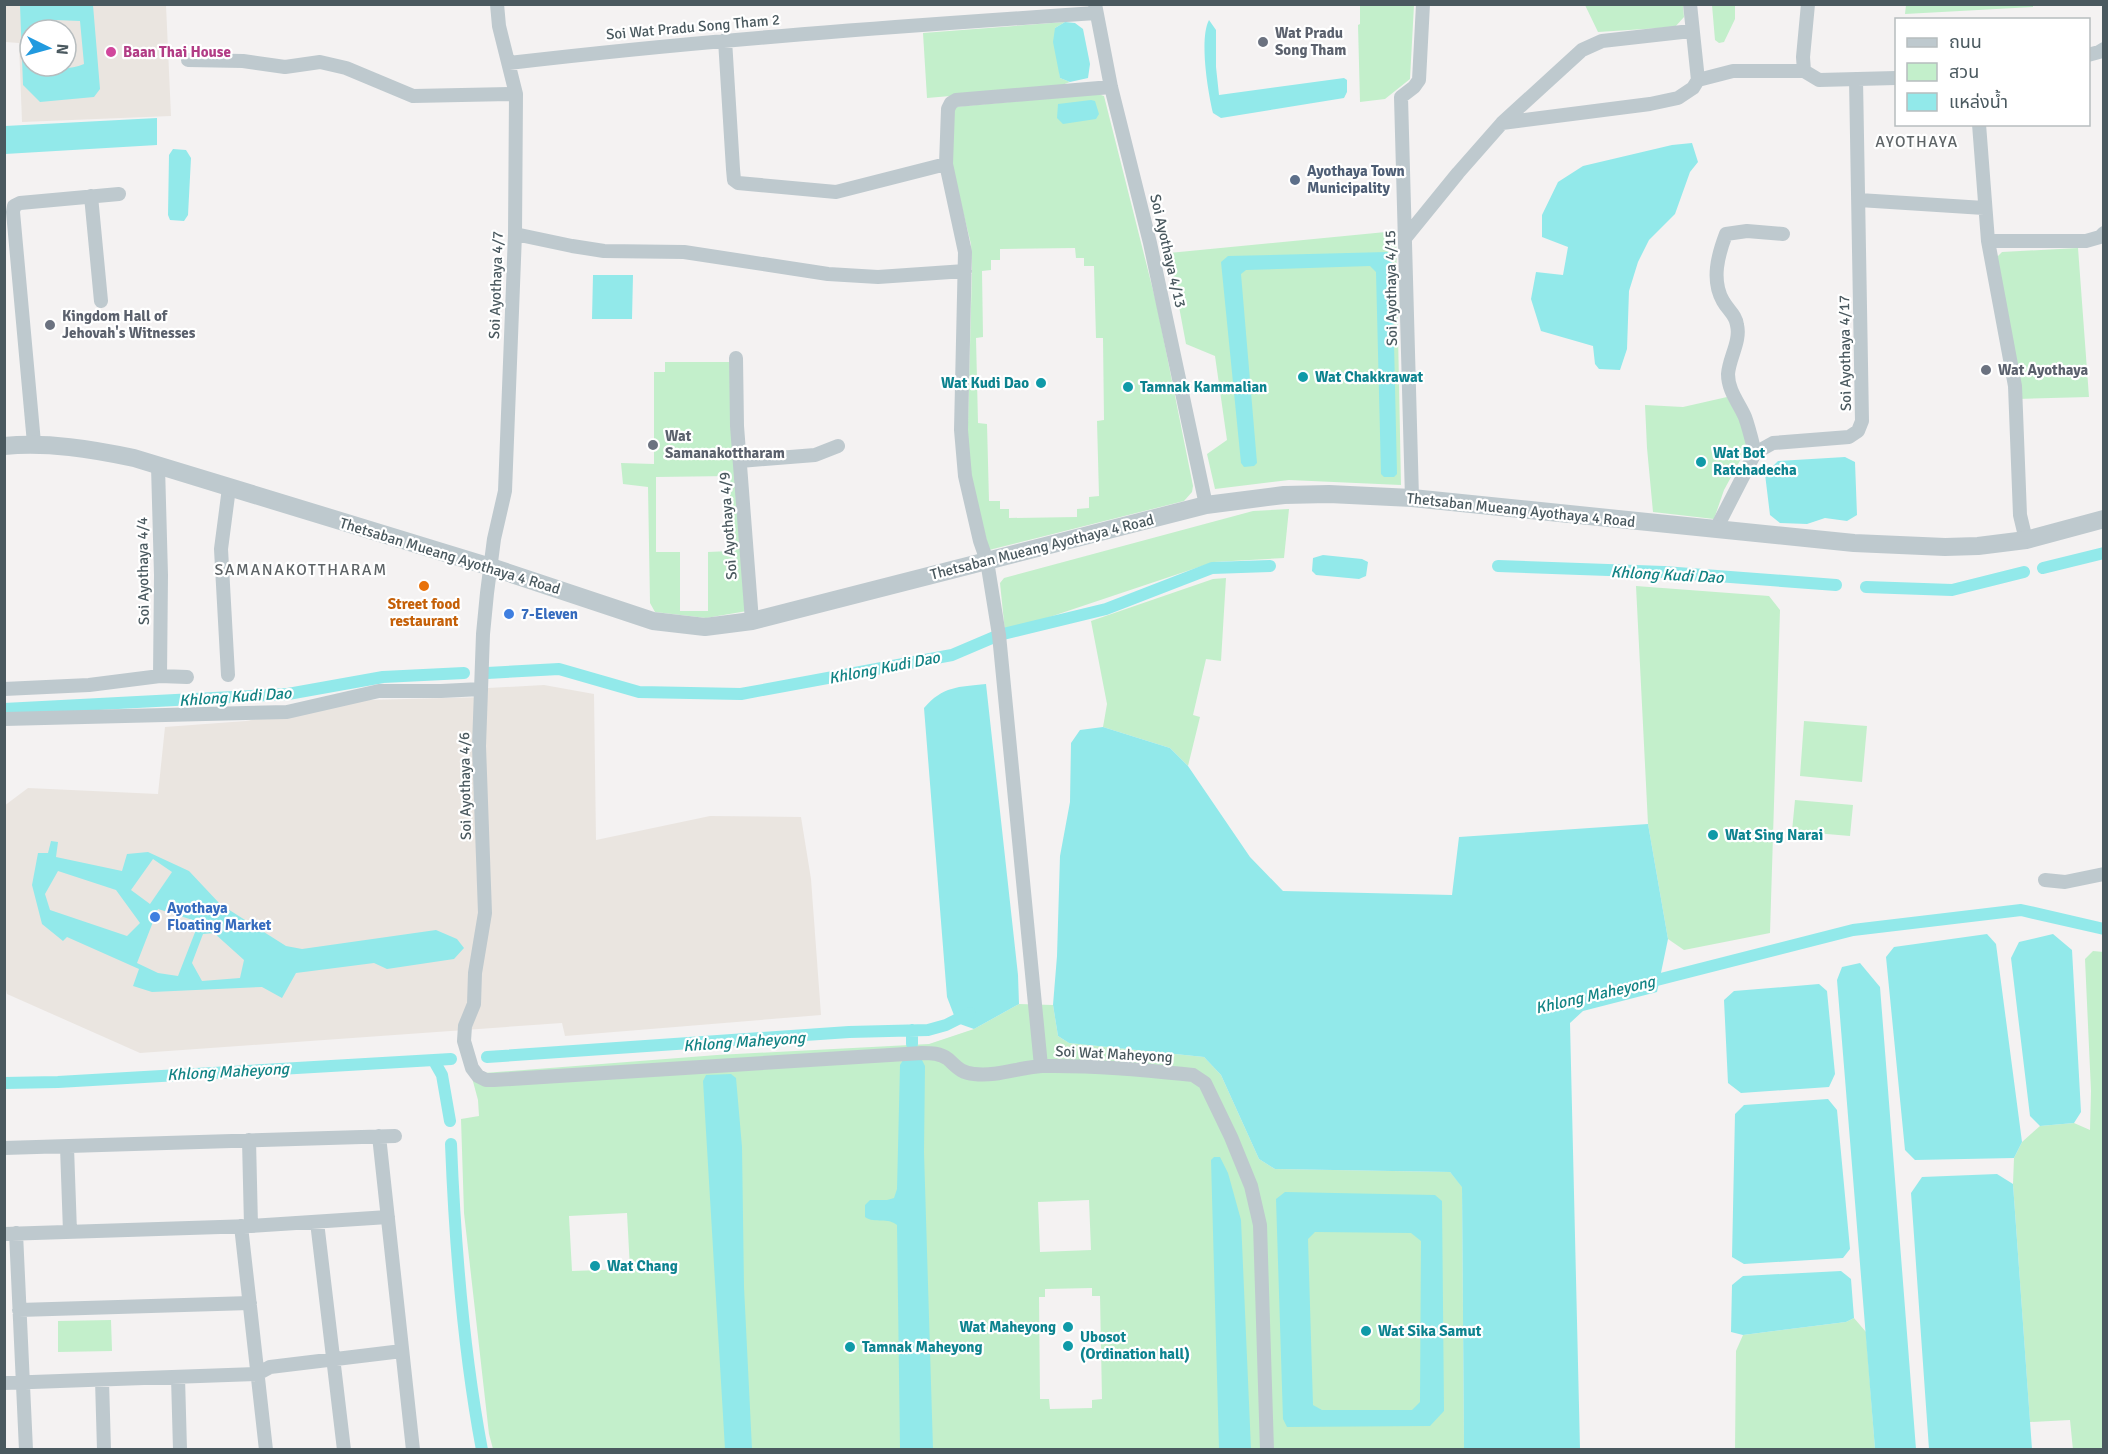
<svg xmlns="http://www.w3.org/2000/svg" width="2108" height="1454" font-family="Signika,'Noto Sans Thai',sans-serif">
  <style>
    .commercial { fill: #eae5e0; fill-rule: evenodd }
    .green { fill: #c3efcb; fill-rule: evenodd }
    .water { fill: #92e9ea; fill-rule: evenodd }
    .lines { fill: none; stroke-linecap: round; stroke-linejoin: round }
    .canal { stroke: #92e9ea; stroke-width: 12 }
    .minor { stroke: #bec9ce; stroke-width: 14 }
    .tertiary { stroke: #bec9ce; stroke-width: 18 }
    .worship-dot { fill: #6b7280; stroke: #fff; stroke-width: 2 }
    .hotel-dot { fill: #d1479c; stroke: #fff; stroke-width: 2 }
    .service-dot { fill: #5c6f8a; stroke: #fff; stroke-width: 2 }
    .culture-dot { fill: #0f9aa8; stroke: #fff; stroke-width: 2 }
    .food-dot { fill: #e8710a; stroke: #fff; stroke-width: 2 }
    .shop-dot { fill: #3f7fe0; stroke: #fff; stroke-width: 2 }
    .labels { text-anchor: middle; stroke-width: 4.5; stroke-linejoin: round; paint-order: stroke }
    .street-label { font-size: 15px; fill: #4a595f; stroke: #fff }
    .worship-label { font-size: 15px; font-weight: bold; fill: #5b616d; stroke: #fff; text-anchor: start }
    .hotel-label { font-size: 15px; font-weight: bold; fill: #b23c85; stroke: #fff; text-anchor: start }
    .service-label { font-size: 15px; font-weight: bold; fill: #4e5e75; stroke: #fff; text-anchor: start }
    .culture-label { font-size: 15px; font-weight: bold; fill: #0d838f; stroke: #fff; text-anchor: start }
    .food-label { font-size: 15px; font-weight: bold; fill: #c56008; stroke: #fff }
    .shop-label { font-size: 15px; font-weight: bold; fill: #366cbe; stroke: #fff; text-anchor: start }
    .neighbourhood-label { font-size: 16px; letter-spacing: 1.5px; fill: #5e6467; stroke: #fff }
    .water-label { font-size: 16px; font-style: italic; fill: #128384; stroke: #fff }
  </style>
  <rect width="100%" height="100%" fill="#f4f2f2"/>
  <!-- commercial -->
  <path class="commercial" d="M 4,5 L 166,5 L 171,116 L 22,122 L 19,43 L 5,42 ZM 30,30 L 66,30 L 66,66 L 30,66 Z
    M 544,685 L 594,694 L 596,840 L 710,816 L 801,817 L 811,879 L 821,1015 L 565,1036 L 562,1023 L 140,1053 L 7,994 L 4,981 L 4,806 L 28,788 L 158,794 L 165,727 L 246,721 L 367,700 L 487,697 L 488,688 Z"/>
  <!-- green -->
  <path class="green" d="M 1360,5 L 1414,5 L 1410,79 L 1385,99 L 1360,102 L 1358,25 L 1360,24 Z
    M 1585,5 L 1683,5 L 1684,17 L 1675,27 L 1598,32 Z
    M 1712,5 L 1735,5 L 1735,19 L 1724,42 L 1719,43 L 1715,40 Z
    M 1906,5 L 2033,4 L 2033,7 L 1905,14 Z
    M 1065,22 L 1055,28 L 1060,78 L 1070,82 L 1057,87 L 927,98 L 923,33 Z
    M 1098,94 L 1104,96 L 1157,306 L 1193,486 L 1192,492 L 1184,501 L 989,550 L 967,462 L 972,268 L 971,244 L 952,168 L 954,107 ZM 1075,248 L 1076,258 L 1084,258 L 1084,266 L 1094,266 L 1096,338 L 1103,338 L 1104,420 L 1097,421 L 1099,496 L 1089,497 L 1089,508 L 1077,509 L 1077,517 L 1009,518 L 1009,509 L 1000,509 L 1000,501 L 989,501 L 987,424 L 978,423 L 976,338 L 983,337 L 982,271 L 991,270 L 991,260 L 1000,260 L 1000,249 Z
    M 1396,231 L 1401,485 L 1289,480 L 1215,489 L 1207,454 L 1227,440 L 1215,356 L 1186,344 L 1169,253 Z
    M 2078,248 L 2089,397 L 2017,399 L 1996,258 L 2002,252 Z
    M 665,362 L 743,362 L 740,532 L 747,611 L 706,618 L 655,612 L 650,603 L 648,487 L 623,484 L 621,463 L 654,464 L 654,372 L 665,372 ZM 730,476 L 730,551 L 708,552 L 708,611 L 680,611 L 680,552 L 656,552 L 656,477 Z
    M 1727,397 L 1743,426 L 1749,444 L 1724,490 L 1714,519 L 1653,512 L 1647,448 L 1645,405 L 1683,407 Z
    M 1289,509 L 1284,558 L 1214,562 L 1005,632 L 1000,583 L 1004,578 L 1253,511 Z
    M 1226,578 L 1221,661 L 1206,659 L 1193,715 L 1200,717 L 1188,766 L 1170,748 L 1103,727 L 1107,704 L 1091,621 L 1213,579 Z
    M 1636,586 L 1769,596 L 1780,610 L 1770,933 L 1684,950 L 1668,939 L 1648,824 Z
    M 1804,721 L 1867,726 L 1862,782 L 1800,776 Z
    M 1795,800 L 1853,805 L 1850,836 L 1792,831 Z
    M 2093,951 L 2104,952 L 2104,1449 L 2073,1450 L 2070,1420 L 2030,1422 L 2013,1184 L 2014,1158 L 2022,1142 L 2040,1126 L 2074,1123 L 2090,1130 L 2091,1091 L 2085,959 Z
    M 1019,1004 L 1053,1005 L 1058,1036 L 1069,1043 L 1204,1057 L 1221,1075 L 1259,1159 L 1275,1169 L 1450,1172 L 1462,1186 L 1464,1449 L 493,1449 L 489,1434 L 464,1213 L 461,1119 L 479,1116 L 478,1100 L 471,1074 L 717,1055 L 929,1044 L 974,1029 ZM 1089,1200 L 1091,1250 L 1040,1252 L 1038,1202 ZM 627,1213 L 630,1269 L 572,1271 L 569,1216 ZM 1092,1288 L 1092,1296 L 1100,1296 L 1102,1399 L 1092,1400 L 1092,1408 L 1050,1409 L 1049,1399 L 1040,1399 L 1039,1297 L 1045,1297 L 1045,1289 Z
    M 1854,1318 L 1866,1332 L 1875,1449 L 1735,1450 L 1736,1351 L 1743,1335 L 1846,1322 Z
    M 111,1320 L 112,1351 L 58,1352 L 58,1321 Z"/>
  <!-- water -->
  <path class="water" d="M 20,5 L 93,5 L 100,89 L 94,97 L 40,102 L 23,85 ZM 55,20 L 80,21 L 84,64 C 66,72 49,66 30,66 L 30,30 L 51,30 Z
    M 1209,20 L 1216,30 L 1216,67 L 1219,95 L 1344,78 L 1347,80 L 1347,92 L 1344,98 L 1221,118 L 1213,113 C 1208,92 1199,39 1209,20 Z
    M 1065,22 L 1075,23 L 1083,29 L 1090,64 L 1088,78 L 1070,82 L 1060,78 L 1053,42 L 1055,28 Z
    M 1091,100 L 1095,101 L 1099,114 L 1096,119 L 1063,124 L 1057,118 L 1058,104 Z
    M 157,118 L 157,145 L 5,154 L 5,126 Z
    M 1692,143 L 1698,162 L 1690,172 L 1675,214 L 1649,240 L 1638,262 L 1629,291 L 1627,349 L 1620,370 L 1599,369 L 1595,364 L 1593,346 L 1541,331 L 1531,299 L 1536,272 L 1563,275 L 1568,247 L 1542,237 L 1542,215 L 1558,182 L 1583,166 L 1672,145 Z
    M 173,149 L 186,150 L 191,158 L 188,215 L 184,221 L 170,220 L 168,215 L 169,155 Z
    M 1387,252 L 1392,256 L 1397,474 L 1394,477 L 1384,477 L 1381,474 L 1376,272 L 1370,266 L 1246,270 L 1241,274 L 1257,463 L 1254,466 L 1244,467 L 1241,463 L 1221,262 L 1228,256 Z
    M 593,275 L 633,275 L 632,319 L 592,319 Z
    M 1845,457 L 1855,462 L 1857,515 L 1847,521 L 1825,518 L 1807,524 L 1780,523 L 1770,515 L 1765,474 L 1778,461 Z
    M 1323,555 L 1362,559 L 1368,562 L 1366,576 L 1359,579 L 1316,575 L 1312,571 L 1313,558 Z
    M 986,684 L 1018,975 L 1019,1004 L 974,1029 L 957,1023 L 947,997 L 924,708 C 943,686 958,687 986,684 Z
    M 1103,727 L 1170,748 L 1188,766 L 1250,857 L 1283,891 L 1452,895 L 1459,837 L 1648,824 L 1668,939 L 1657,992 L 1583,1011 L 1570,1023 L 1580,1449 L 1464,1449 L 1462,1187 L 1450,1172 L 1275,1169 L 1259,1159 L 1221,1075 L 1204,1057 L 1069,1043 L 1058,1036 L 1053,1005 L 1057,956 L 1060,856 L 1070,802 L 1071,743 L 1080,730 Z
    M 51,841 L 58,842 L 56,857 L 122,871 L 127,854 L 148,852 L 189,871 L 220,904 L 286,946 L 302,949 L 436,930 L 457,939 L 464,948 L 454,959 L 387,969 L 374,963 L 296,973 L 282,998 L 262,987 L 152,992 L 133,986 L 139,969 L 67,937 L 63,941 L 42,924 L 32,885 L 38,853 L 48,853 ZM 153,859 L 172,872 L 150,904 L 131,890 ZM 58,871 L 116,890 L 140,923 L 127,936 L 50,910 L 45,894 ZM 158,909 L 199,922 L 178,976 L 158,973 L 137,963 ZM 214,933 L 244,960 L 240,978 L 202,981 L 192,963 L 203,934 Z
    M 1987,934 L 1996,944 L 2022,1142 L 2014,1158 L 1915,1160 L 1905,1150 L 1886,957 L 1894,947 Z
    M 2053,934 L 2072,950 L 2081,1112 L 2074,1123 L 2040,1126 L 2030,1116 L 2011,958 L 2019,942 Z
    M 1860,963 L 1880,987 L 1916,1449 L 1875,1449 L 1837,980 L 1842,967 Z
    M 1819,984 L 1827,991 L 1835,1074 L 1829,1087 L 1741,1093 L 1728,1083 L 1724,1000 L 1734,991 Z
    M 903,1060 L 922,1060 L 925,1066 L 924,1152 L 933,1449 L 900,1449 L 897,1225 C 888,1217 875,1224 865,1217 L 865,1205 L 870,1200 L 887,1200 L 894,1198 L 897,1189 L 900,1065 Z
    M 731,1074 L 736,1078 L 742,1147 L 744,1287 L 752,1449 L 725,1449 L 703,1081 L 706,1075 Z
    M 1828,1099 L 1837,1110 L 1850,1249 L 1843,1258 L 1744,1264 L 1732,1257 L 1735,1114 L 1744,1105 Z
    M 1214,1157 L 1220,1157 L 1228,1173 L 1241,1220 L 1251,1449 L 1219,1449 L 1211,1160 Z
    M 1997,1174 L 2013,1184 L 2032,1449 L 1929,1449 L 1911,1193 L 1922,1177 Z
    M 1285,1192 L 1435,1195 L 1442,1201 L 1444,1411 L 1430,1426 L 1287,1427 L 1283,1419 L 1276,1199 ZM 1315,1232 L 1411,1233 L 1421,1241 L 1420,1402 L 1412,1410 L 1322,1410 L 1313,1405 L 1308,1239 Z
    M 1841,1271 L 1851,1279 L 1854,1318 L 1846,1322 L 1743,1335 L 1731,1332 L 1732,1285 L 1743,1276 Z"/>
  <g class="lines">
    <!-- canal -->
    <path class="canal" d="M 1498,566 L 1664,572 L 1836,585
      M 2043,568 L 2104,553
      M 1866,587 L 1952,590 L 2024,572
      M 487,673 L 559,669 L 639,692 L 741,694 L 952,655 L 999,635 L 1106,609 L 1212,568 L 1270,566
      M 4,709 L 288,694 L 383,677 L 464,673
      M 1645,983 L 1853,930 L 2021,910 L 2104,929
      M 912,1044 L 912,1030
      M 487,1057 L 849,1032 L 928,1030 L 946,1025 L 970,1013
      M 434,1061 L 442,1075 L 450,1121
      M 4,1083 L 58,1082 L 451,1059
      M 451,1144 C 455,1246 463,1349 482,1450"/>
    <!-- minor -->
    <path class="minor" d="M 497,4 L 499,26 L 516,94 L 515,234 L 505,491 L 494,539 L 487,593 L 483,634 L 479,746 L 485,913 L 475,973 L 474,1004 L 465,1026 L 464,1041 L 472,1068 L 478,1076 L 486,1080 L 494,1080 L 922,1053 C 931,1053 940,1053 948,1059 C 957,1067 961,1073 974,1074 C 997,1077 1020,1067 1042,1066 C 1092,1065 1143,1070 1193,1075 L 1205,1083 L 1231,1137 L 1251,1186 L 1260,1225 L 1267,1450
      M 1095,4 L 1111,87 L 1150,243 L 1206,505
      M 725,40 L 733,169 L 734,180 L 738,183 L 836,192 L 946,164
      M 2088,55 L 2099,52 L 2104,49
      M 188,60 L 243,61 L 285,67 L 320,62 L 346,68 L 413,96 L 516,94
      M 509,63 C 704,40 900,26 1096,13
      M 1804,71 L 1803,57 L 1808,4
      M 1698,80 L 1733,71 L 1804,71 L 1819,80 L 1896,78
      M 1502,123 L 1650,104 L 1678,98 L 1693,88 L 1698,80 L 1690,4
      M 1979,124 L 1988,241 L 2015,386 L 2020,515 L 2026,540
      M 91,196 L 101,301
      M 1859,200 L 1984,208
      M 515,234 L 572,246 L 604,251 L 684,252 L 828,274 L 878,277 L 965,271
      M 1406,237 L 1458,173 L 1502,123 L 1582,50 L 1602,41 L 1691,31
      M 1988,241 L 2086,241 L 2100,237 L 2104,233
      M 736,358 L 737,426 L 752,621
      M 34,443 L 13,212 L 14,206 L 20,203 L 119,194
      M 1755,453 C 1752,441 1749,428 1745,417 C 1739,403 1728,391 1728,374 C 1729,358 1741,341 1737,325 C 1736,315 1728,310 1723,301 C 1711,280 1718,255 1726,234 L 1747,231 L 1783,234
      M 740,461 L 815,455 L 838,446
      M 158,466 L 161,575 L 160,676
      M 1412,498 L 1401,97 L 1414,87 L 1419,80 L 1423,4
      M 1716,529 L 1755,453 L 1773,443 L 1849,437 L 1858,431 L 1862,421 L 1856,79
      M 228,675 L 221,549 L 229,488
      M 4,689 L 89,685 L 160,676 L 187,677
      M 4,719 L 287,712 L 379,691 L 441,691 L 481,689
      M 2045,880 L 2065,882 L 2104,874
      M 1041,1066 L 999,635 L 987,561 L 980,541 L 965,476 L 961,430 L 965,252 L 946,164 L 948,109 L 951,103 L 956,100 L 1111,87
      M 379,1136 L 413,1450
      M 249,1140 L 251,1226
      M 67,1147 L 70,1232
      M 4,1148 L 395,1136
      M 317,1222 L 344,1450
      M 241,1226 L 266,1450
      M 16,1233 L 26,1450
      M 4,1234 L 251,1226 L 388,1217
      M 19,1310 L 250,1303
      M 178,1377 L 180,1450
      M 102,1380 L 104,1450
      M 4,1383 L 257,1374 L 270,1367 L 402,1351"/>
    <!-- tertiary -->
    <path class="tertiary" d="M 4,446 C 49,442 91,449 134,458 L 491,567 L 653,621 L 705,627 L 752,621 L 1206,505 L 1284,495 L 1329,494 L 1412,498 L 1854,543 L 1945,547 L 1978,546 L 2026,540 L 2104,519"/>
  </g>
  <!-- markers -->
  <g class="worship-dot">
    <circle cx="1263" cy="42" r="6"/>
    <circle cx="50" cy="325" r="6"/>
    <circle cx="1986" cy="370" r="6"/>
    <circle cx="653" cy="445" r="6"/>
  </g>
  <circle class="hotel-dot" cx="111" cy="52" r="6"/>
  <circle class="service-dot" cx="1295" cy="180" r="6"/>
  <g class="culture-dot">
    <circle cx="1303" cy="377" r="6"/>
    <circle cx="1041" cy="383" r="6"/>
    <circle cx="1128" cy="387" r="6"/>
    <circle cx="1701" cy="462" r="6"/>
    <circle cx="1713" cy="835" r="6"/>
    <circle cx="595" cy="1266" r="6"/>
    <circle cx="1068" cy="1327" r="6"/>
    <circle cx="1366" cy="1331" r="6"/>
    <circle cx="1068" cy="1346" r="6"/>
    <circle cx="850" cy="1347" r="6"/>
  </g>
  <circle class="food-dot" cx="424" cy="586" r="6"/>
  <g class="shop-dot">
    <circle cx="509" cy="614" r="6"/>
    <circle cx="155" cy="917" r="6"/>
  </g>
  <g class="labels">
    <!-- street labels -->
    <g class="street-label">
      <text transform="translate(693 27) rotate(-5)" y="5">Soi Wat Pradu Song Tham 2</text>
      <text transform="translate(1168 251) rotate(77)" y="5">Soi Ayothaya 4/13</text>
      <text transform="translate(496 285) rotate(-88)" y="5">Soi Ayothaya 4/7</text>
      <text transform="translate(1391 288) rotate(-91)" y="5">Soi Ayothaya 4/15</text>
      <text transform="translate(1845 353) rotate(-91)" y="5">Soi Ayothaya 4/17</text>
      <text transform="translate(1521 510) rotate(6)" y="5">Thetsaban Mueang Ayothaya 4 Road</text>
      <text transform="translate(728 526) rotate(-94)" y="5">Soi Ayothaya 4/9</text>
      <text transform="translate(1042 547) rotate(-14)" y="5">Thetsaban Mueang Ayothaya 4 Road</text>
      <text transform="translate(450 556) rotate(17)" y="5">Thetsaban Mueang Ayothaya 4 Road</text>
      <text transform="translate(143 571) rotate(-91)" y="5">Soi Ayothaya 4/4</text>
      <text transform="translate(465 786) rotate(-91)" y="5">Soi Ayothaya 4/6</text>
      <text transform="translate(1114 1054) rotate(3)" y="5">Soi Wat Maheyong</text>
    </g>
    <!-- worship labels -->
    <g class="worship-label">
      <text x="1275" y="38">Wat Pradu<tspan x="1275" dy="17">Song Tham</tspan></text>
      <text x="62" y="321">Kingdom Hall of<tspan x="62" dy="17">Jehovah's Witnesses</tspan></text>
      <text x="1998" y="375">Wat Ayothaya</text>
      <text x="665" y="441">Wat<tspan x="665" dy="17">Samanakottharam</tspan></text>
    </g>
    <!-- hotel labels -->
    <g class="hotel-label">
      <text x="123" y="57">Baan Thai House</text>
    </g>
    <!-- service labels -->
    <g class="service-label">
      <text x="1307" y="176">Ayothaya Town<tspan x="1307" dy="17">Municipality</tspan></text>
    </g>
    <!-- culture labels -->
    <g class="culture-label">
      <text x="1315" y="382">Wat Chakkrawat</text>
      <text x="1029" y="388" text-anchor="end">Wat Kudi Dao</text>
      <text x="1140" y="392">Tamnak Kammalian</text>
      <text x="1713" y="458">Wat Bot<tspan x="1713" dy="17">Ratchadecha</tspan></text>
      <text x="1725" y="840">Wat Sing Narai</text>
      <text x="607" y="1271">Wat Chang</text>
      <text x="1056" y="1332" text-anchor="end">Wat Maheyong</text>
      <text x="1378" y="1336">Wat Sika Samut</text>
      <text x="1080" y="1342">Ubosot<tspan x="1080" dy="17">(Ordination hall)</tspan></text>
      <text x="862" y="1352">Tamnak Maheyong</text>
    </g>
    <!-- food labels -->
    <g class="food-label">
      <text x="424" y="609">Street food<tspan x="424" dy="17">restaurant</tspan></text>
    </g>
    <!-- shop labels -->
    <g class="shop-label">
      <text x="521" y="619">7-Eleven</text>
      <text x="167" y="913">Ayothaya<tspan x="167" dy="17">Floating Market</tspan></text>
    </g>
    <!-- neighbourhood labels -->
    <g class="neighbourhood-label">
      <text x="1917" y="147">AYOTHAYA</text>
      <text x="301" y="575">SAMANAKOTTHARAM</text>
    </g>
    <!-- water labels -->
    <g class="water-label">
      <text transform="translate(1667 574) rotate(3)" y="6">Khlong Kudi Dao</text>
      <text transform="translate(884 667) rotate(-11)" y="6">Khlong Kudi Dao</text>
      <text transform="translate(235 696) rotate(-4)" y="6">Khlong Kudi Dao</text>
      <text transform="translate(1595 994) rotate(-13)" y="6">Khlong Maheyong</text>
      <text transform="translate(744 1041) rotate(-4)" y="6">Khlong Maheyong</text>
      <text transform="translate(228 1071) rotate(-3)" y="6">Khlong Maheyong</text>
    </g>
  </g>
  <!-- border -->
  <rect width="2108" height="1454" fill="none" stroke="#4a595f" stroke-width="12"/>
  <!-- legend -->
  <rect x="1895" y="18" width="195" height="108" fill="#ffffff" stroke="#b7bdbf" stroke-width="1.5"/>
  <rect x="1907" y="38" width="30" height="9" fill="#bec9ce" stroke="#b7bdbf" stroke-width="1.5"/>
  <text x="1949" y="48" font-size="18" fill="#4a595f">ถนน</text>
  <rect x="1907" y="63" width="30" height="18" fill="#c3efcb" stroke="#b7bdbf" stroke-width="1.5"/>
  <text x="1949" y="78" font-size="18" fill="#4a595f">สวน</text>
  <rect x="1907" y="93" width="30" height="18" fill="#92e9ea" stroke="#b7bdbf" stroke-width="1.5"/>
  <text x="1949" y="108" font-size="18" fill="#4a595f">แหล่งน้ำ</text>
  <!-- north arrow -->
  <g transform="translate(48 48) rotate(95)"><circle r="28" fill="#ffffff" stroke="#b7bdbf" stroke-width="1.5"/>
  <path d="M0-4.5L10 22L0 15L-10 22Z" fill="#219adf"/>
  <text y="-9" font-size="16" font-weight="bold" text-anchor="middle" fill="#4a595f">N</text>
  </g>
</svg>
